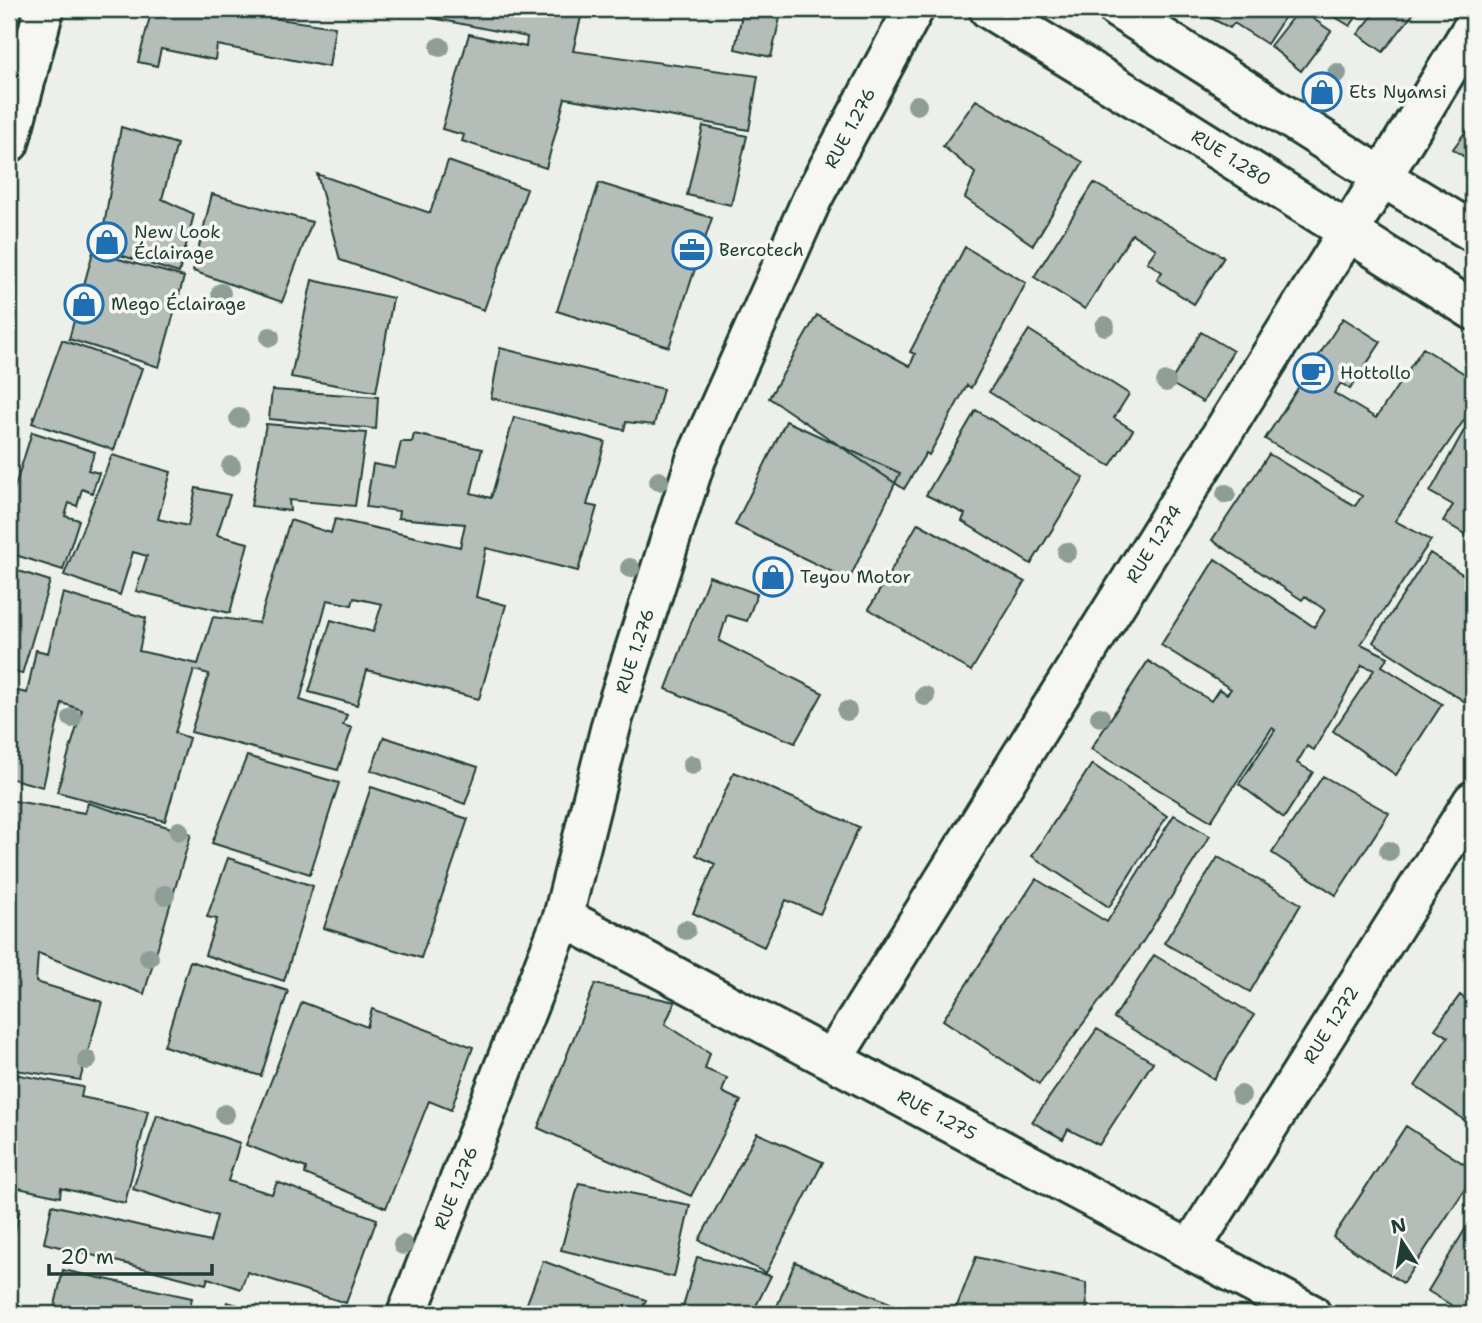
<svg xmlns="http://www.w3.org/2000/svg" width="1482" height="1323" font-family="'Shantell Sans',sans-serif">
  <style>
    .building { fill: #b4bdb8; stroke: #1f3d34; stroke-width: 2 }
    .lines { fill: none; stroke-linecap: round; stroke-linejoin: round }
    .minor-casing { stroke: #1f3d34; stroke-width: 44 }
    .major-casing { stroke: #1f3d34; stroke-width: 44 }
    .minor { stroke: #f6f6f2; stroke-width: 38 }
    .major { stroke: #f6f6f2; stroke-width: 38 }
    .tree { fill: #8e9e96 }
    .labels { text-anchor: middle; stroke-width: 7; stroke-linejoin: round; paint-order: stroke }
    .poi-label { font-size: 18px; fill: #1f3d34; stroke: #f6f6f2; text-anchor: start }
    .street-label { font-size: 18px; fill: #1f3d34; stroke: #f6f6f2 }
  </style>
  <rect width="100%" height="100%" fill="#edefea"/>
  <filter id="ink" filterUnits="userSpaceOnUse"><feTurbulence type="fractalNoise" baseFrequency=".0143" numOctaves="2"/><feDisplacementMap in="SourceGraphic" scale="14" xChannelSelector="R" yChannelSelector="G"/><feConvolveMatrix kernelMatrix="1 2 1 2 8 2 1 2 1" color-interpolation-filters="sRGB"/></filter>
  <g filter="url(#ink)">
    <!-- building -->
    <path class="building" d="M 152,9 L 259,9 L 257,16 L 335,27 L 329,67 L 217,45 L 215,60 L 161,49 L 157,66 L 138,62 Z
      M 434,9 L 583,9 L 573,51 L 758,76 L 749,130 L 565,98 L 546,168 L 462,141 L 464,135 L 442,129 L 469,34 L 526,47 L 527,37 L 432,18 Z
      M 743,9 L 782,9 L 771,57 L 735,49 Z
      M 1193,9 L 1290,9 L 1267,44 L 1234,23 L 1230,28 Z
      M 1299,9 L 1331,31 L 1301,71 L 1270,46 Z
      M 1322,9 L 1362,9 L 1350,26 Z
      M 1378,9 L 1417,9 L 1383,52 L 1358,34 Z
      M 976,100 L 1083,162 L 1033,245 L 965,198 L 975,173 L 943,146 Z
      M 1473,121 L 1473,163 L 1453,149 Z
      M 703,126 L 747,136 L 731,205 L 687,195 Z
      M 121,127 L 177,144 L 162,199 L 194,214 L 179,273 L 100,249 Z
      M 448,161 L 527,189 L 484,310 L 340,260 L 317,174 L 430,213 Z
      M 599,183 L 712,218 L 669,347 L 557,311 Z
      M 1094,183 L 1224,257 L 1194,304 L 1157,280 L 1162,272 L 1147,262 L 1156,249 L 1132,234 L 1085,309 L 1034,277 Z
      M 212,194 L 312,222 L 282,302 L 193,271 Z
      M 965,247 L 1026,283 L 971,388 L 967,385 L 929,455 L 926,453 L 904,489 L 769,398 L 817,315 L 910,366 L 915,354 L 910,352 Z
      M 93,252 L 184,277 L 159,367 L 69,339 Z
      M 312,280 L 393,298 L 376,392 L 291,377 Z
      M 1343,318 L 1381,342 L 1350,389 L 1341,383 L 1334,393 L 1376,418 L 1423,348 L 1473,379 L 1473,407 L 1395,521 L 1431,540 L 1361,644 L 1388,657 L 1382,666 L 1442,704 L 1396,775 L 1333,731 L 1374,670 L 1362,665 L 1314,750 L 1307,746 L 1297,763 L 1313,772 L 1284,818 L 1239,784 L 1275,730 L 1272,728 L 1211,821 L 1091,749 L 1148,661 L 1211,701 L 1219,689 L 1227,694 L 1231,689 L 1161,645 L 1215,559 L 1314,627 L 1325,610 L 1305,596 L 1302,600 L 1212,540 L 1269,454 L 1355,506 L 1362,496 L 1265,439 Z
      M 1029,330 L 1129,394 L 1114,418 L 1133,430 L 1110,466 L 989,392 Z
      M 1201,332 L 1233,351 L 1203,402 L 1170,383 Z
      M 62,340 L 142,368 L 114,450 L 32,423 Z
      M 500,348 L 663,389 L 654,425 L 626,422 L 624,430 L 491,398 Z
      M 272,390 L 378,397 L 376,429 L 269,419 Z
      M 976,410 L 1084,478 L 1031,564 L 962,521 L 965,514 L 926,495 Z
      M 1473,414 L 1473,539 L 1443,521 L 1453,505 L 1430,492 Z
      M 514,417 L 605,442 L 587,505 L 597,507 L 578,571 L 486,548 L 476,597 L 506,605 L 479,699 L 367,670 L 357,705 L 309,692 L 331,620 L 373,632 L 382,604 L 354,598 L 352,605 L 327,600 L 300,700 L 347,715 L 343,725 L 352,728 L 338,770 L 191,732 L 209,674 L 194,670 L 175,733 L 189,738 L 165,821 L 57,792 L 82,710 L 62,703 L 43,787 L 9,778 L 9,689 L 27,693 L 36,650 L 48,653 L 63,593 L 146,618 L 139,651 L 198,664 L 213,617 L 259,623 L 290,520 L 331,533 L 335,519 L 460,547 L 465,524 L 398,518 L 399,511 L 366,507 L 373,464 L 395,468 L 401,442 L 412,442 L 414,434 L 482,449 L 471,493 L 491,498 Z
      M 786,421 L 900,473 L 849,580 L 735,525 Z
      M 266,424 L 366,433 L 355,506 L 289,500 L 290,511 L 251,506 Z
      M 32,432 L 95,452 L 88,470 L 99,473 L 92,493 L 82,489 L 77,506 L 69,503 L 65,516 L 79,520 L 63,570 L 9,553 L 9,506 Z
      M 112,455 L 171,472 L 158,519 L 188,526 L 196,488 L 230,495 L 217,535 L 248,543 L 230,613 L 136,591 L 147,556 L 133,552 L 120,595 L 64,575 Z
      M 918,523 L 1025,582 L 971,671 L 869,609 Z
      M 1430,553 L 1473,581 L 1473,693 L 1467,703 L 1373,642 Z
      M 9,568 L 50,581 L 22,674 L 9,670 Z
      M 709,576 L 757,594 L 747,621 L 727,615 L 719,641 L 823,693 L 795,743 L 666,689 Z
      M 384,737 L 478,767 L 465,804 L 371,770 Z
      M 247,756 L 339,783 L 310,874 L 212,843 Z
      M 1092,764 L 1167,816 L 1109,907 L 1032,856 Z
      M 734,772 L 859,827 L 820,914 L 786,900 L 764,947 L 693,913 L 715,864 L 696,855 Z
      M 1323,776 L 1389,813 L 1336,895 L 1272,853 Z
      M 371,787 L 468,819 L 421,958 L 324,928 Z
      M 9,800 L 85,813 L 88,803 L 191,834 L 144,994 L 38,953 L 36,982 L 102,1002 L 80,1080 L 9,1069 Z
      M 1174,815 L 1210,836 L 1142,943 L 1039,1084 L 943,1020 L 1036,879 L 1107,922 Z
      M 1218,857 L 1301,904 L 1250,992 L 1164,943 Z
      M 228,858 L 313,886 L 284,981 L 205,955 L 217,919 L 207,917 Z
      M 1154,955 L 1254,1015 L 1214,1079 L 1114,1018 Z
      M 190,961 L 288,991 L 261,1076 L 164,1046 Z
      M 595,984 L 675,1002 L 665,1024 L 710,1053 L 705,1069 L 727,1078 L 722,1092 L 741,1101 L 691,1196 L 538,1128 Z
      M 1460,995 L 1473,1005 L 1473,1126 L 1415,1086 L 1448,1037 L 1435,1029 Z
      M 302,1002 L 367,1027 L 372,1009 L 473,1047 L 451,1110 L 429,1101 L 386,1208 L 305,1174 L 306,1168 L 246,1145 Z
      M 1097,1029 L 1153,1062 L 1099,1145 L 1068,1129 L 1063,1139 L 1032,1122 Z
      M 9,1073 L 83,1087 L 81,1097 L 148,1111 L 125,1203 L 61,1188 L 60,1197 L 9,1186 Z
      M 157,1115 L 240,1143 L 228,1181 L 272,1194 L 277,1182 L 377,1219 L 346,1303 L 247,1272 L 241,1289 L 208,1278 L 206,1284 L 44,1243 L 52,1205 L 210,1242 L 217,1216 L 133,1189 Z
      M 1406,1126 L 1473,1170 L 1473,1177 L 1403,1283 L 1333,1237 Z
      M 757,1133 L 823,1162 L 766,1273 L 699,1240 Z
      M 579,1183 L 690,1205 L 674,1277 L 561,1250 Z
      M 9,1206 L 20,1208 L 9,1260 Z
      M 1473,1216 L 1473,1314 L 1466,1314 L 1428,1291 Z
      M 697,1257 L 771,1276 L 752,1314 L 681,1314 Z
      M 976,1257 L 1086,1283 L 1087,1314 L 954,1314 Z
      M 543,1261 L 646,1300 L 640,1314 L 523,1314 Z
      M 795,1262 L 904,1309 L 902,1314 L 774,1314 Z
      M 63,1270 L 192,1298 L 188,1314 L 53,1314 Z
      M 227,1302 L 270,1314 L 224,1314 Z"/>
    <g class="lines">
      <!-- minor casing -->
      <g class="minor-casing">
        <path id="minor" d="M 563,917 L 1311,1314
          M 832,1060 L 1382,177 L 1473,27
          M 1190,1250 L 1473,801
          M 407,1314 L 563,917 L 613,718 L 696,459 L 813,197 L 914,9"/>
      </g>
      <!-- major casing -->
      <g class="major-casing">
        <path id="major" d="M 989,9 L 1156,111 L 1473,310
          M 1118,9 L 1382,177 L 1473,232
          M 9,143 L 44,9"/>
      </g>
      <!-- minor -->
      <use href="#minor" class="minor"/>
      <!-- major -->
      <use href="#major" class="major"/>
    </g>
    <!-- trees -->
    <g class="tree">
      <circle cx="440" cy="47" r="10"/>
      <circle cx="1337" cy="73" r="10"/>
      <circle cx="917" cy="105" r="10"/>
      <circle cx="221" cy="293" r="10"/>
      <circle cx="1105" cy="326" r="10"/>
      <circle cx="270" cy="337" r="10"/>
      <circle cx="1166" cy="382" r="10"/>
      <circle cx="239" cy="418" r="10"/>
      <circle cx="231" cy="466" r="10"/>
      <circle cx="659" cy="481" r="10"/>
      <circle cx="1226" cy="494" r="10"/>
      <circle cx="1067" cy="552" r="10"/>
      <circle cx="630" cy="568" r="10"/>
      <circle cx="925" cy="696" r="10"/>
      <circle cx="847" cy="711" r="10"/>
      <circle cx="1100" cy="717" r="10"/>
      <circle cx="72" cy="718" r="10"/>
      <circle cx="692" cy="765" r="10"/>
      <circle cx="179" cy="831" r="10"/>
      <circle cx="1389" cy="851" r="10"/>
      <circle cx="165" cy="895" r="10"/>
      <circle cx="686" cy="930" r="10"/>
      <circle cx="149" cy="957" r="10"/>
      <circle cx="87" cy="1060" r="10"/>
      <circle cx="1241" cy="1095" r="10"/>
      <circle cx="225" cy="1114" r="10"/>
      <circle cx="403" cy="1245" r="10"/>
    </g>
  </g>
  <!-- icons -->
  <defs>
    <g id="shop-ring" transform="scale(2.0125)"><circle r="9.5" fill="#f6f6f2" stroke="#1f6fb2" stroke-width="1.5"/><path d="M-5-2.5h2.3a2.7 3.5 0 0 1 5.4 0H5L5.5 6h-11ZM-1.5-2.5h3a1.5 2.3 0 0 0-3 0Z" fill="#1f6fb2"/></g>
    <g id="office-ring" transform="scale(2.0125)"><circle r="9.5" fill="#f6f6f2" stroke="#1f6fb2" stroke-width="1.5"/><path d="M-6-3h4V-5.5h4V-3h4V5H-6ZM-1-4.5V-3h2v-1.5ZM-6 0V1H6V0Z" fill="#1f6fb2"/></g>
    <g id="cafe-ring" transform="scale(2.0125)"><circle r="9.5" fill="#f6f6f2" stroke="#1f6fb2" stroke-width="1.5"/><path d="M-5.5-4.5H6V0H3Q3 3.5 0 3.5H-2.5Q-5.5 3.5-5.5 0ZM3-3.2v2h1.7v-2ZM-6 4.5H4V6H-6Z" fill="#1f6fb2"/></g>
  </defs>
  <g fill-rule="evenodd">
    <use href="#shop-ring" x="1322" y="92"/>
    <use href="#shop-ring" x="107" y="242"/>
    <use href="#office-ring" x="692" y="250"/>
    <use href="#shop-ring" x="84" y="304"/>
    <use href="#cafe-ring" x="1313" y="373"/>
    <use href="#shop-ring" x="773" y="577"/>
  </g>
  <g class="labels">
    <!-- poi labels -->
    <g class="poi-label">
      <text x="1349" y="98">Ets Nyamsi</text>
      <text x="134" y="238">New Look<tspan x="134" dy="21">Éclairage</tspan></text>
      <text x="719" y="256">Bercotech</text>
      <text x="111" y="310">Mego Éclairage</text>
      <text x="1340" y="379">Hottollo</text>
      <text x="800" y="583">Teyou Motor</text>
    </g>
    <!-- street labels -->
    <g class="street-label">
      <text transform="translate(850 128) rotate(-62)" y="6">RUE 1.276</text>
      <text transform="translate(1231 158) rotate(32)" y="6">RUE 1.280</text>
      <text transform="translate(1154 544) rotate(-58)" y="6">RUE 1.274</text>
      <text transform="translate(635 651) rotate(-72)" y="6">RUE 1.276</text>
      <text transform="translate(1331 1025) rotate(-58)" y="6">RUE 1.272</text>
      <text transform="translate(937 1115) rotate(28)" y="6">RUE 1.275</text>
      <text transform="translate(456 1188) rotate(-68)" y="6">RUE 1.276</text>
    </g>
  </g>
  <!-- margin -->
  <rect width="1482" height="1323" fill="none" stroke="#f6f6f2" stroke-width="35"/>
  <rect x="18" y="18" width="1447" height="1288" fill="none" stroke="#1f3d34" stroke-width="2.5" filter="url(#ink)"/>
  <!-- north arrow -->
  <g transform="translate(1402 1242) rotate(348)" stroke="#f6f6f2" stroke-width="5" paint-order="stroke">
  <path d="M0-5L12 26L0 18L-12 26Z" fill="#1f3d34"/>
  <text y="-10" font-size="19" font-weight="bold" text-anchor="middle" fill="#1f3d34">N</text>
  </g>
  <!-- scale -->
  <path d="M49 1264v10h163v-10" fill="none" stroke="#1f3d34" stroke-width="3.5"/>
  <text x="60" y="1264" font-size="21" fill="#1f3d34" stroke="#f6f6f2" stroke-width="5" paint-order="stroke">20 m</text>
</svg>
